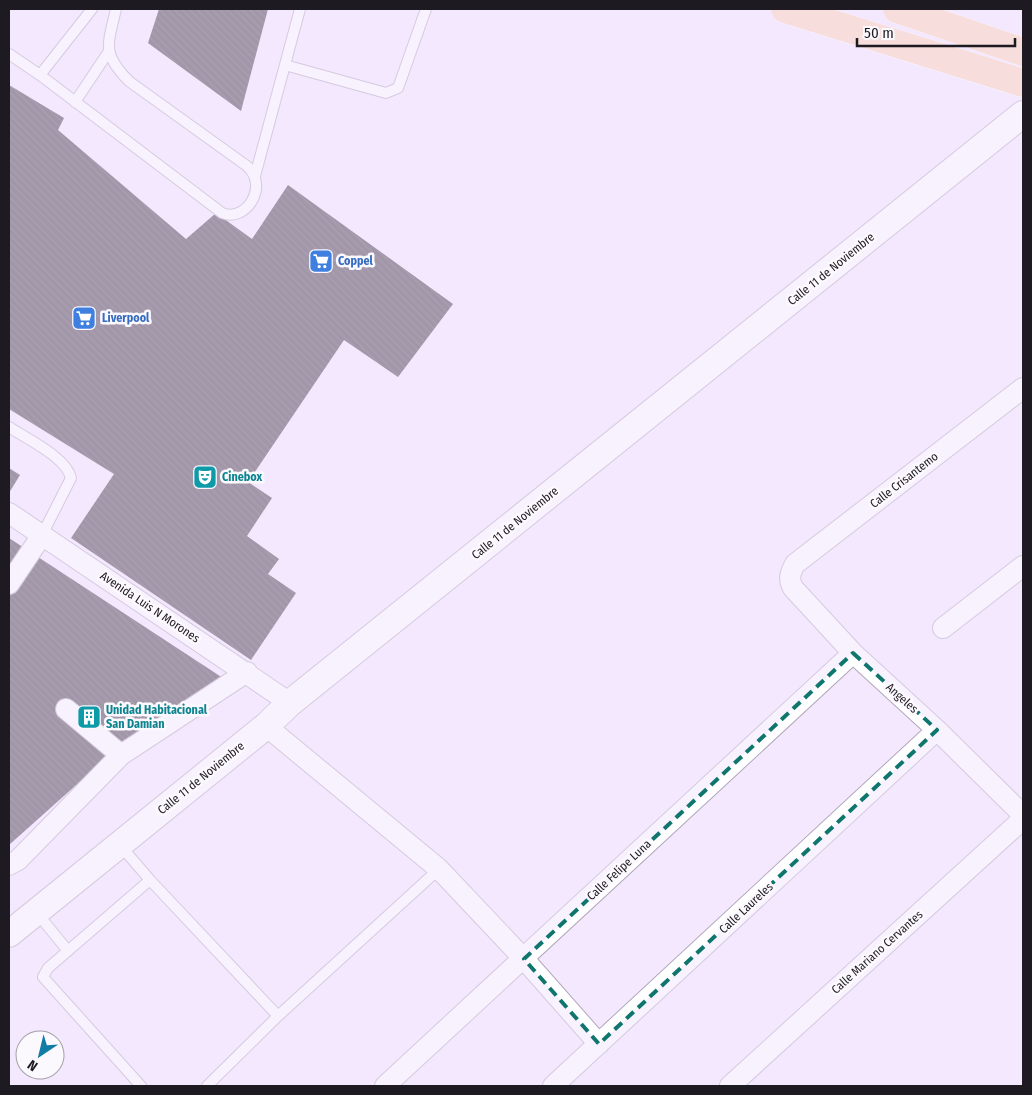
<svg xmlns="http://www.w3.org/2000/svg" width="1032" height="1095" font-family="'Fira Sans Condensed',sans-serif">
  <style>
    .building { fill: url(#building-back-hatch) }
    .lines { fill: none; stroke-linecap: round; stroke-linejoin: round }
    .service-casing { stroke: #b2a7bb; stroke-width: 12 }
    .minor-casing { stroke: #b2a7bb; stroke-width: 22 }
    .tertiary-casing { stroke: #b2a7bb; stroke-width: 28 }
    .primary-casing { stroke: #fff; stroke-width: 29 }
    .service { stroke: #fff; stroke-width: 10 }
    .minor { stroke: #fff; stroke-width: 20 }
    .tertiary { stroke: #fff; stroke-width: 26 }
    .primary { stroke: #fcd0b2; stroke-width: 28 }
    .marked { fill: none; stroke: #0f766e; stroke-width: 4; stroke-dasharray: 10 6; stroke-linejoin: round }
    .labels { text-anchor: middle; stroke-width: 5; stroke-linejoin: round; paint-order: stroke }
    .shop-label { font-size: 12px; font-weight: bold; fill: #366cbe; stroke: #fcf9fe; text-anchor: start }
    .street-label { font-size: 12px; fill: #1d1a21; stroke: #fcf9fe }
    .culture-label { font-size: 12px; font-weight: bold; fill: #0d838f; stroke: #fcf9fe; text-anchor: start }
  </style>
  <defs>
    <pattern id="building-back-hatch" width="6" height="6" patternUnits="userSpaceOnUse" patternTransform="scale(1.25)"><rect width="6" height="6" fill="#423544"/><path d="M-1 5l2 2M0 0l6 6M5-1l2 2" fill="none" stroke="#544956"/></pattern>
  </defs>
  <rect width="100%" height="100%" fill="#f3e8fd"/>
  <!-- building -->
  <path class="building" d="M 159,9 L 268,9 L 241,111 L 148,43 Z
    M 9,85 L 64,118 L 58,130 L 186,239 L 216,213 L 252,239 L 288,185 L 453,304 L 398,377 L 344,340 L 248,482 L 272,498 L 247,536 L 279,559 L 268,574 L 296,593 L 251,660 L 71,538 L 114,474 L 9,409 Z
    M 9,468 L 20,475 L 9,493 Z
    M 9,538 L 226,680 L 112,753 L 9,845 Z"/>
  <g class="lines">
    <!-- service casing -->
    <g class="service-casing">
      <path id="service" d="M 9,54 L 40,75 L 222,213 C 245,223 270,187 247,166 L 130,82 C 101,54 108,44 116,9
        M 285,65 L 386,93 L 398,88 L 426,9
        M 40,75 L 92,9
        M 75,102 L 109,51
        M 255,176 L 300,9
        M 9,427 C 27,439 66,457 71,478 L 42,535
        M 120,845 L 150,880 L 48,968 L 43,977 L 141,1086
        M 150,880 L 278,1016
        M 37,913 L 68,951
        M 207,1086 L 278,1016 L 439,869"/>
    </g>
    <!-- minor casing -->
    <g class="minor-casing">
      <path id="minor" d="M 1023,388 L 795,564 C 790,573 788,579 793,588 L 853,653 L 937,730 L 1023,815
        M 9,513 L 290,703
        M 9,584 L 42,535
        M 943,628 L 1023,566
        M 66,709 L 121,755
        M 266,726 L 439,869 L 524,959 L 599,1044
        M 9,865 L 18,860 L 121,755 L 247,672
        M 385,1086 L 853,653
        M 553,1086 L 937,730
        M 730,1086 L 1023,819"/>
    </g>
    <!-- tertiary casing -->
    <g class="tertiary-casing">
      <path id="tertiary" d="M 9,934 L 266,726 L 290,703 L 1023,114"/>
    </g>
    <!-- primary casing -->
    <g class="primary-casing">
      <path id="primary" d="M 785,9 L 1023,83
        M 897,9 L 1023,52"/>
    </g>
    <!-- service -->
    <use href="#service" class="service"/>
    <!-- minor -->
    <use href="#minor" class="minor"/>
    <!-- tertiary -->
    <use href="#tertiary" class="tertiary"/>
    <!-- primary -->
    <use href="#primary" class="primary"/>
  </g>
  <!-- marked area -->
  <path d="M0 0H1032V1095H0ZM 853,653 L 937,730 L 599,1044 L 524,959 Z" fill="#f3e8fd" fill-opacity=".55" fill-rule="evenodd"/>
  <path class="marked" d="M 853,653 L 937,730 L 599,1044 L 524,959 Z"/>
  <!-- icons -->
  <defs>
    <g id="supermarket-square" transform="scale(1.25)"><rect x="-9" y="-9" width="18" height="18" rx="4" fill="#3f7fe0" stroke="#fcf9fe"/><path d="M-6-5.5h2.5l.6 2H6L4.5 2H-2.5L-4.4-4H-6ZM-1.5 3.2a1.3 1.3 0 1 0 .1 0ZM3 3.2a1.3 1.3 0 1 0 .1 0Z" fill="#fff"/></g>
    <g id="theatre-square" transform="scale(1.25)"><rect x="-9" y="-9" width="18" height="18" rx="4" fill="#0f9aa8" stroke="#fcf9fe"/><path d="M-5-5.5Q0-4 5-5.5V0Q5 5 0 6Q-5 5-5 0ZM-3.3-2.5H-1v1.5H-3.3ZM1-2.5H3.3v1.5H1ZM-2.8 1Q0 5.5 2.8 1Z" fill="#fff"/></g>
    <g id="building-square" transform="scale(1.25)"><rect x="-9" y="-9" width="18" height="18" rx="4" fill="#0f9aa8" stroke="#fcf9fe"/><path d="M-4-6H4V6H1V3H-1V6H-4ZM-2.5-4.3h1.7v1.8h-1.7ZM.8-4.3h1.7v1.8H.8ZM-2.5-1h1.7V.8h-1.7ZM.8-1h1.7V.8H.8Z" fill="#fff"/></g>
  </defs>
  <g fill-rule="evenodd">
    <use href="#supermarket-square" x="321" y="261"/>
    <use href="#supermarket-square" x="84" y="318"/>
    <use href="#theatre-square" x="205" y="477"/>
    <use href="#building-square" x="89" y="717"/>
  </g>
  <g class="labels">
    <!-- shop labels -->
    <g class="shop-label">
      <text x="338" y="265">Coppel</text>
      <text x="102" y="322">Liverpool</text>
    </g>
    <!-- street labels -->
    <g class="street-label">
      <text transform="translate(831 269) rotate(-39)" y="4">Calle 11 de Noviembre</text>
      <text transform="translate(904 480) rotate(-38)" y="4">Calle Crisantemo</text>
      <text transform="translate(515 523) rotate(-39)" y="4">Calle 11 de Noviembre</text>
      <text transform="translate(150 607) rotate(34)" y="4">Avenida Luis N Morones</text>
      <text transform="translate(902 698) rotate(42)" y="4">Angeles</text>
      <text transform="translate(201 778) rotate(-39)" y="4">Calle 11 de Noviembre</text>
      <text transform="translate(619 870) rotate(-43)" y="4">Calle Felipe Luna</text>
      <text transform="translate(746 908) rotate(-43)" y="4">Calle Laureles</text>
      <text transform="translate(877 952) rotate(-42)" y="4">Calle Mariano Cervantes</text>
    </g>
    <!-- culture labels -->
    <g class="culture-label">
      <text x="222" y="481">Cinebox</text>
      <text x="106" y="714">Unidad Habitacional<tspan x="106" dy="14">San Damian</tspan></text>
    </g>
  </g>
  <!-- border -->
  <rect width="1032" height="1095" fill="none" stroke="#1d1a21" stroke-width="20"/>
  <!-- north arrow -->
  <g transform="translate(40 1055) rotate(215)"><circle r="24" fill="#fcf9fe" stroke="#a3a0a6"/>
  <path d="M0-4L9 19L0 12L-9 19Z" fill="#117ca6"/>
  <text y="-8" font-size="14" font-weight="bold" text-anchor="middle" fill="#1d1a21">N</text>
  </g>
  <!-- scale -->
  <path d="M857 38v8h158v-8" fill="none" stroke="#1d1a21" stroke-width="2.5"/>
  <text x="864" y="38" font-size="15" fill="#1d1a21" stroke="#fcf9fe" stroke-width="4" paint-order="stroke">50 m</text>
</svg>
